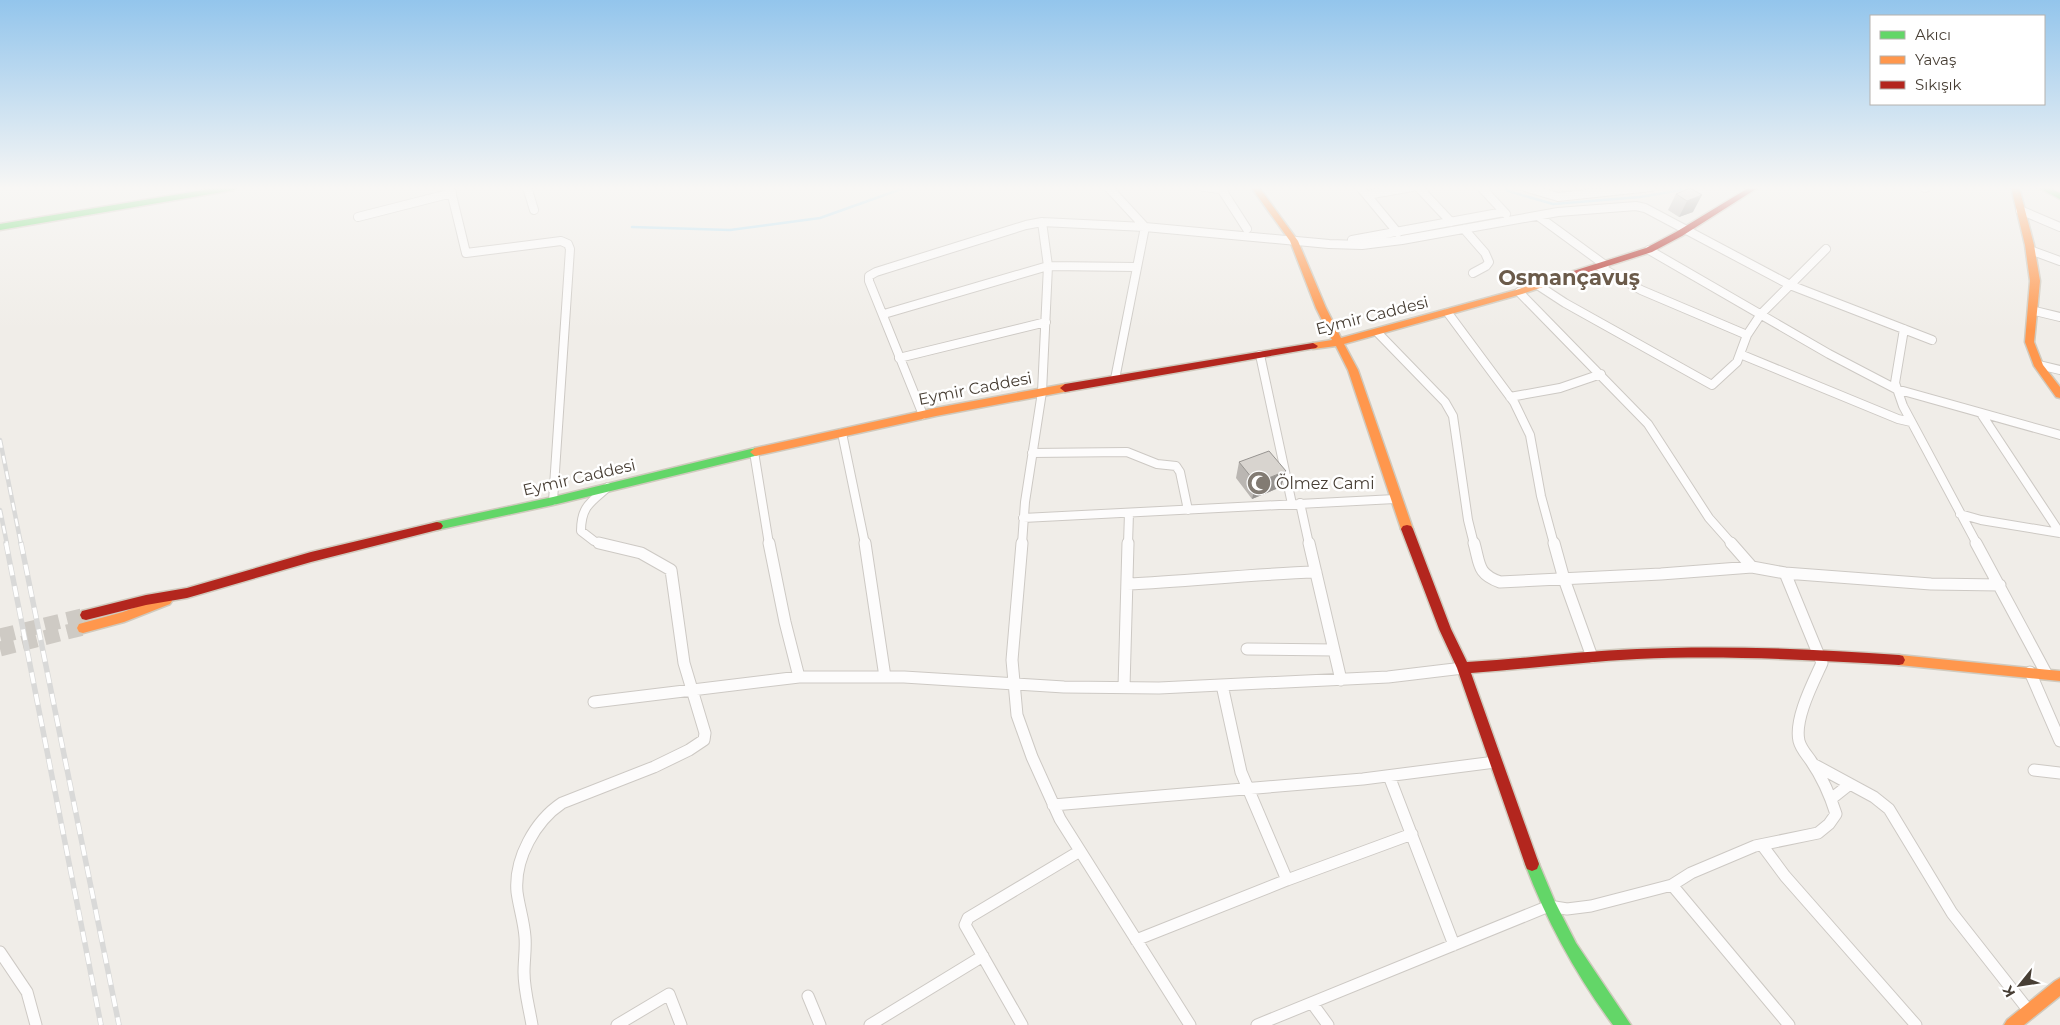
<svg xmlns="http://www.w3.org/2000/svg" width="2060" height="1025" font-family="Montserrat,sans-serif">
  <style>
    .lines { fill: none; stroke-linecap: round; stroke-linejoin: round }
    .stream { stroke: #b4dff2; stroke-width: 2.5 }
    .secondary-tunnel { stroke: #cecac4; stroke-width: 15; stroke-dasharray: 15 8; stroke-linecap: butt }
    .street-far1-casing { stroke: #cdc9c4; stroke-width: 10 }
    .street-casing { stroke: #cdc9c4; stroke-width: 13 }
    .fast-casing { stroke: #d0cabe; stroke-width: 3 }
    .slow-casing { stroke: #d0cabe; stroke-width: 3 }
    .jam-casing { stroke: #d0cabe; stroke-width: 3 }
    .street-far1 { stroke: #fdfcfc; stroke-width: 8 }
    .street { stroke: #fdfcfc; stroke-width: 11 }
    .fast { fill: #63d668; fill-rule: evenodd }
    .slow { fill: #ff974d; fill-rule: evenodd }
    .jam { fill: #b3261e; fill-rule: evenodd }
    .rail-far1-casing { stroke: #d9d9d8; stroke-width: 4.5 }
    .rail-casing { stroke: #d9d9d8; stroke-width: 5.5 }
    .rail-far1 { stroke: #fff; stroke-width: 2.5; stroke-dasharray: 8; stroke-linecap: butt }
    .rail { stroke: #fff; stroke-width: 4; stroke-dasharray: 11; stroke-linecap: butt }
    .wall { fill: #bab6b2 }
    .shaded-wall { fill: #979491 }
    .building { fill: #d8d4cf; stroke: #979491 }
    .labels { text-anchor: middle; stroke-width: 5; stroke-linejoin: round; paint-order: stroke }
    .street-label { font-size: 16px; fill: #473e34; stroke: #fff }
    .poi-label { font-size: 16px; fill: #473e34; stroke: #fff; text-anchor: start }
    .district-label { font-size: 21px; font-weight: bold; fill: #6b5b4a; stroke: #fff }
  </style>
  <rect width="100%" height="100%" fill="#f0ede8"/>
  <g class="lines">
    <!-- stream -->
    <path class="stream" d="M 1504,187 L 1508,191 L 1553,204 L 1640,197 L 1681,190 L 1683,187
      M 632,227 L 730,230 L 820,218 L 907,187"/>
    <!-- secondary-tunnel -->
    <path class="secondary-tunnel" d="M 0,636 L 86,615
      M 0,649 L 83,628"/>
    <!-- street-far1 casing -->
    <g class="street-far1-casing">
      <path id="street-far1" d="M 450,187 L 466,253 L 561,241 L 568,244 L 570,249 L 553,501
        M 527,187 L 534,210
        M 1108,187 L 1145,227 L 1115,379
        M 1203,187 L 1221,189
        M 1220,187 L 1247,229
        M 1360,187 L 1398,233
        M 1418,187 L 1451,222
        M 1481,187 L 1506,214
        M 1525,187 L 1558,197 L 1651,187
        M 1925,188 L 1927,187
        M 1367,195 L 1412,187
        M 2020,210 L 2060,227
        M 1538,216 L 1605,265
        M 358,217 L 452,193
        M 1464,229 L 1485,253 L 1489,262 L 1486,266 L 1473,273
        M 1352,240 L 1504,212
        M 1649,250 L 1829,354 L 1896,389 L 2060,435
        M 2030,250 L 2060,261
        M 1600,267 L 1641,290 L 1747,335
        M 1539,286 L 1565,303 L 1712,385 L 1737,362 L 1747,335 L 1761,314 L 1826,249
        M 1519,292 L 1648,424 L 1709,518 L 1732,544
        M 2035,311 L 2060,317
        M 1448,313 L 1514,402 L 1530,435 L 1541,496 L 1554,544
        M 884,314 L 1048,266 L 1136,267
        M 1904,329 L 1895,383 L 1903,406 L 1977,544
        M 1378,333 L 1445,402 L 1453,416 L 1468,520 L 1474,544
        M 1740,354 L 1898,419 L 1911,422
        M 1260,355 L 1292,504
        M 899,358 L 1046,322
        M 2039,365 L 2060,370
        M 1510,397 L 1560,388 L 1601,374
        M 923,415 L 869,281 L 869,276 L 876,272 L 1026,225 L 1042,222 L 1145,227 L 1329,244 L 1362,245 L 1402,240 L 1558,212 L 1636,206 L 1645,208 L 1790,285 L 1932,340
        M 1982,415 L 2060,533
        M 842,433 L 865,544
        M 754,452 L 769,544
        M 1032,453 L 1127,452 L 1157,464 L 1176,466 L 1180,472 L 1188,510
        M 1300,503 L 1309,544
        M 1960,514 L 1981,520 L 2060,533
        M 1023,518 L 1395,499
        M 603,544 L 594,541 L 581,531 C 581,506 591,502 608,487
        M 1022,544 L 1025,502 L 1042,392 L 1048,266 L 1042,222
        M 1128,544 L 1129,513"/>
    </g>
    <!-- street casing -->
    <g class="street-casing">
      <path id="street" d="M 769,543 L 785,622 L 799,677
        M 865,543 L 885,677
        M 1022,543 L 1012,660 L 1017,715 L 1032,757 L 1060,819 L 1190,1025
        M 1309,543 L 1341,680
        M 1474,543 C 1480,564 1477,574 1500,582 L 1661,574 L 1752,567 L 1785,573 L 1931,584 L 2000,585
        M 1554,543 L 1564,579 L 1592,657
        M 1731,543 L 1752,567
        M 1976,543 L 2046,673
        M 1127,584 C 1190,581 1253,574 1316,572
        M 1247,649 L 1334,650
        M 2030,672 L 2060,741
        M 1222,685 L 1241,772 L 1287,880
        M 1124,687 L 1128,543
        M 594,702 L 799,677 L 904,677 L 1064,687 L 1159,688 L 1388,677 L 1463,668
        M 1813,764 L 1874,797 L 1889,809 L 1952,913 L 2029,1011
        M 2034,770 L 2060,773
        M 1389,776 L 1454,945
        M 1831,799 L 1850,784
        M 1053,805 L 1363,779 L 1495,762
        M 1762,845 L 1785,876 L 1916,1025
        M 1672,885 L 1789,1025
        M 1136,940 L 1287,880 L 1412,834
        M 0,952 L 27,992 L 36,1025
        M 808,996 L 820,1025
        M 1312,1003 L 1328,1025
        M 532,1025 C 529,1007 524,990 524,972 C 524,960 526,949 525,937 C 524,922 519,907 517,892 C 514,859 535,821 562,803 L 654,767 L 689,750 L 704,740 L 705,733 L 684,663 L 671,570 L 641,553 L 599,543
        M 617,1025 L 669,994 L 681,1025
        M 870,1025 L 983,956
        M 1022,1025 L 965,925 L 968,918 L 1080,851
        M 1257,1025 L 1549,906 L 1567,909 L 1591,906 L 1672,885 L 1691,873 L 1755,846 L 1818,833 L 1829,824 L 1836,814 C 1830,795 1822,777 1811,761 C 1807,755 1801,749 1799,741 C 1794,719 1813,683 1822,663 L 1785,573"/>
    </g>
    <!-- fast casing -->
    <g class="fast-casing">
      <path id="fast" d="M 222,187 L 238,187 L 234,190 L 0,230 L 0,224 Z
        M 2037,187 L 2047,187 L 2060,193 L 2060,199 Z
        M 755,448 L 760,452 L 759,455 L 553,505 L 437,530 L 433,529 L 431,526 L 433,523 L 437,522 L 553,497 Z
        M 1532,857 L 1537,859 L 1555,902 L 1576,943 L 1631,1025 L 1613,1025 C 1576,975 1547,922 1525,864 L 1527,859 Z"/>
    </g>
    <!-- slow casing -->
    <g class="slow-casing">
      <path id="slow" d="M 1251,187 L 1259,187 L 1298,241 L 1326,308 L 1341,338 L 1516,290 L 1567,273 L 1572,276 L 1570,278 L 1522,294 L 1344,344 L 1358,370 L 1413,529 L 1411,532 L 1403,532 L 1401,529 L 1348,370 L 1336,346 L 1313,349 L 1308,346 L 1313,343 L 1332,340 L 1316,308 L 1290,241 Z
        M 2011,187 L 2019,187 L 2034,245 L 2040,281 L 2034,342 L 2043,365 L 2060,387 L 2060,398 L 2056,397 L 2034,366 L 2025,342 L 2030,281 L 2025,245 Z
        M 1065,384 L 1070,388 L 1069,391 L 936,416 L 755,456 L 750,452 L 755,448 L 936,408 Z
        M 166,596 L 170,598 L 172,601 L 170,604 L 124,622 L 83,633 L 79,632 L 77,628 L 79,624 L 123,612 Z
        M 1899,655 L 2060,671 L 2060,681 L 1899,665 L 1895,664 L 1893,660 L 1895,656 Z
        M 2060,978 L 2060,996 L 2024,1025 L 2004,1025 L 2007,1020 L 2055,981 Z"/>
    </g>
    <!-- jam casing -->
    <g class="jam-casing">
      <path id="jam" d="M 1750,187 L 1759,187 L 1682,236 L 1652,252 L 1570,278 L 1567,279 L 1562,276 L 1564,274 L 1646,248 L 1676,232 Z
        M 1313,343 L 1318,346 L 1316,348 L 1065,392 L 1060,388 L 1065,384 Z
        M 437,522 L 441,523 L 443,526 L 441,529 L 311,562 L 187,598 L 146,605 L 86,620 L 82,619 L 80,615 L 82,611 L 146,595 L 187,588 L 311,552 Z
        M 1407,525 L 1411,526 L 1413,529 L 1451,629 L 1467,662 C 1524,659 1580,651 1637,649 C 1724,645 1812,649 1899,655 L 1903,656 L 1905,660 L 1903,664 L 1899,665 C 1812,660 1725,655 1637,659 C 1582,662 1527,669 1471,673 L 1539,864 L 1537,869 L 1532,871 L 1527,869 L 1525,864 L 1457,668 L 1439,629 L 1401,529 L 1403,526 Z"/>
    </g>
    <!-- street-far1 -->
    <use href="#street-far1" class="street-far1"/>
    <!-- street -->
    <use href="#street" class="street"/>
    <!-- fast -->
    <use href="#fast" class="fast"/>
    <!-- slow -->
    <use href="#slow" class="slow"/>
    <!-- jam -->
    <use href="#jam" class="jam"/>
    <!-- rail-far1 casing -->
    <g class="rail-far1-casing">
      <path id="rail-far1" d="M 0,440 L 21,544
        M 0,510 L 7,544"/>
    </g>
    <!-- rail casing -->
    <g class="rail-casing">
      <path id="rail" d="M 6,543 L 101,1025
        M 21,543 L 119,1025"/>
    </g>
    <!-- rail-far1 -->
    <use href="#rail-far1" class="rail-far1"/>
    <!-- rail -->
    <use href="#rail" class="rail"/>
  </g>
  <!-- wall -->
  <path class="wall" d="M 1690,188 L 1693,212 L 1679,217 L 1668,210 L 1676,194 Z
    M 1239,462 L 1281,487 L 1252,499 L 1236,478 Z"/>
  <!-- shaded-wall -->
  <path class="shaded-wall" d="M 1702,195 L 1693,212 L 1679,217 L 1687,201 Z
    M 1286,471 L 1281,487 L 1252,499 L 1256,483 Z"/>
  <!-- building -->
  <path class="building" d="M 1690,188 L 1702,195 L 1687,201 L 1676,194 Z
    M 1269,451 L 1286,471 L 1256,483 L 1239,462 Z"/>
  <!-- sky -->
  <linearGradient id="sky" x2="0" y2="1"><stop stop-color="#93c5ec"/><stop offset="0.57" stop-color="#f8f7f5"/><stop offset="1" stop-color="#f8f7f5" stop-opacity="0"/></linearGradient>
  <rect width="2060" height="330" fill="url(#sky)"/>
  <!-- icons -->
  <defs>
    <g id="mosque-disc" transform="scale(1.25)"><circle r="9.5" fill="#827b73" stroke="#fff"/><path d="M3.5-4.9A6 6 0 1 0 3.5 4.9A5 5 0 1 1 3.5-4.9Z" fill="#fff"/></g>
  </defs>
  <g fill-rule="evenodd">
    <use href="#mosque-disc" x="1259" y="483"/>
  </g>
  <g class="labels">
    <!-- street labels -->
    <g class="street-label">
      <text transform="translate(1372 315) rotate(-14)" y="6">Eymir Caddesi</text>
      <text transform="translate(975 388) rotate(-11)" y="6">Eymir Caddesi</text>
      <text transform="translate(579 477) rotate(-13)" y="6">Eymir Caddesi</text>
    </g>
    <!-- poi labels -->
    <g class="poi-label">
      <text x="1276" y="489">Ölmez Cami</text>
    </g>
    <!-- district labels -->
    <g class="district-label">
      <text x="1569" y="285">Osmançavuş</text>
    </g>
  </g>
  <!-- legend -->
  <rect x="1870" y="15" width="175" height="90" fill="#ffffff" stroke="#b5b2ae"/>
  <rect x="1880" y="31" width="25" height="8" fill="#63d668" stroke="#b5b2ae"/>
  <text x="1915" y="40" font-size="15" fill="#473e34">Akıcı</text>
  <rect x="1880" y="56" width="25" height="8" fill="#ff974d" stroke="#b5b2ae"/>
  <text x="1915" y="65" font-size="15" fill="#473e34">Yavaş</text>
  <rect x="1880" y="81" width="25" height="8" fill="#b3261e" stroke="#b5b2ae"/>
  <text x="1915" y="90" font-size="15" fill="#473e34">Sıkışık</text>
  <!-- north arrow -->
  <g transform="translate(2020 985) rotate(240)" stroke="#ffffff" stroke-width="4" paint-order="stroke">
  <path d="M0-4L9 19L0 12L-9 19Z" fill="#473e34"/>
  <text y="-8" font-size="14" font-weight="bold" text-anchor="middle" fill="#473e34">K</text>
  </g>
</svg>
